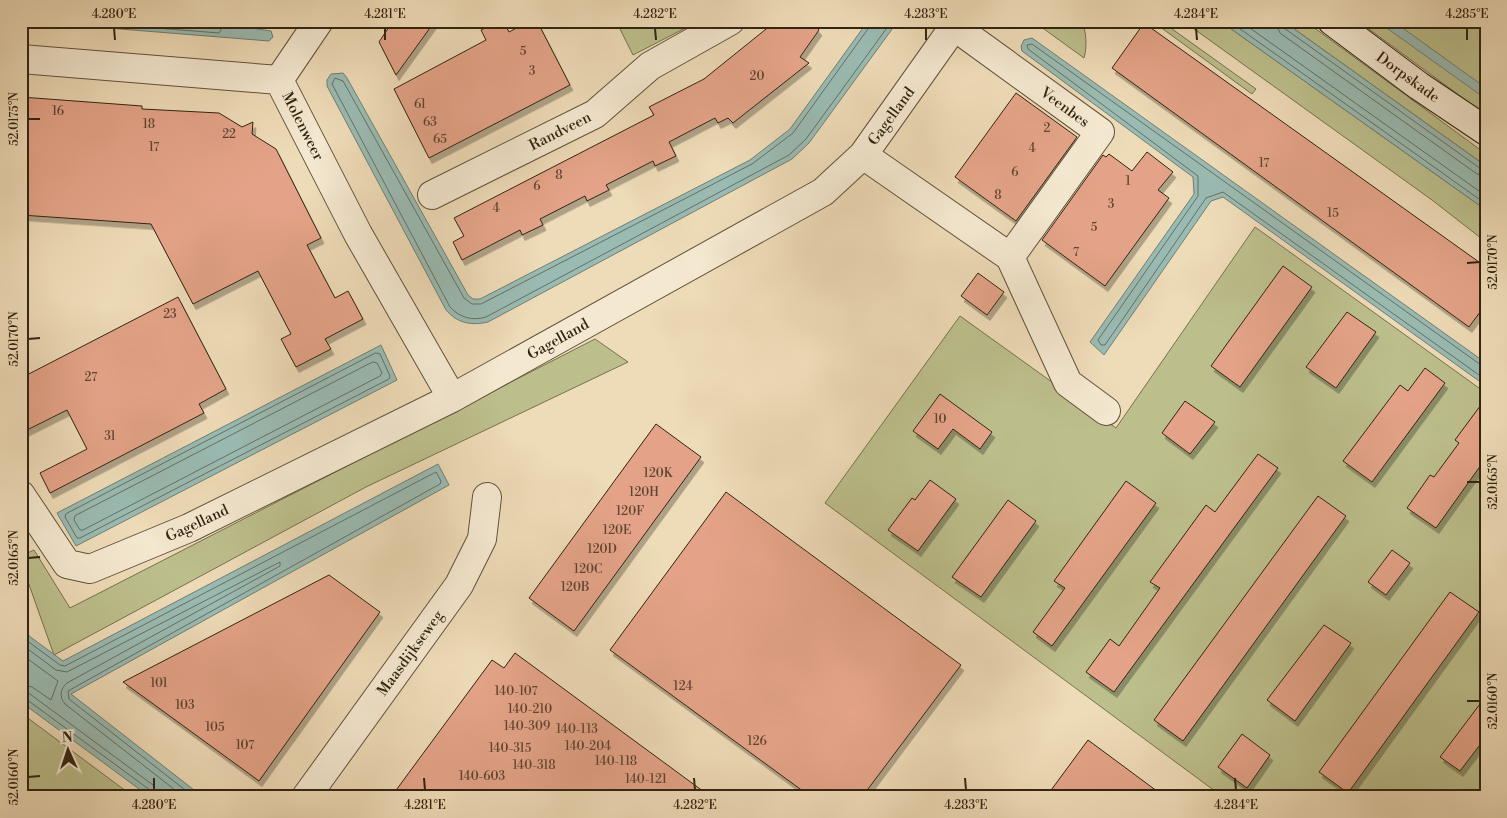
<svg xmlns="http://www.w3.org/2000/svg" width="1507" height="818" font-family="'Libre Bodoni',serif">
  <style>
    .green { fill: #bcbf8c; stroke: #76724f }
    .water { fill: #9abbb3; stroke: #707f73 }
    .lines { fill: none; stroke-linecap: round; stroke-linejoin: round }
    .shore { stroke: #667062; stroke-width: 1 }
    .building { fill: #e4a388; stroke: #312412; filter: url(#shadow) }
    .minor-casing { stroke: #60523b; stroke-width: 30 }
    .secondary-casing { stroke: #312412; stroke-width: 30 }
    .minor { stroke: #f4e8d0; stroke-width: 28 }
    .secondary { stroke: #f4e8d0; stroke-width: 28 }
    .ticks { fill: none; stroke: #312412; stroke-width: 2 }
    .labels { text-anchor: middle; stroke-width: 5; stroke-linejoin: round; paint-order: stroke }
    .number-label { font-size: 12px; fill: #5e4430 }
    .street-label { font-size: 15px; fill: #312412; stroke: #f4e8d0 }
    .neatline { fill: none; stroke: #312412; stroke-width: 2 }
    .ticks-label { font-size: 12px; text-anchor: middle; fill: #312412 }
  </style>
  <defs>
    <filter id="shadow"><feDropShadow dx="3" dy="5.5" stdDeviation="0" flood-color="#0004"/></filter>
  </defs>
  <rect width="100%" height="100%" fill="#eedbb7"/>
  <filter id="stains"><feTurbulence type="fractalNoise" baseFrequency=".004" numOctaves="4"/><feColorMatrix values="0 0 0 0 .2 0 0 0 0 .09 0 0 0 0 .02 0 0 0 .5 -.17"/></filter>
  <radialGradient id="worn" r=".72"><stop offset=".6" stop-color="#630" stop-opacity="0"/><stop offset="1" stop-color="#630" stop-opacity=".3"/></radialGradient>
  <!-- green -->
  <path class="green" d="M 616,21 L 699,21 L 633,55 Z
    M 1033,21 L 1081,21 C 1087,30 1087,48 1084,58 Z
    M 1152,21 L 1161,21 L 1256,89 L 1252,94 Z
    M 1183,21 L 1220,21 L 1486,210 L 1486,242 L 1432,200 Z
    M 1283,21 L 1305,21 L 1486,154 L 1486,166 Z
    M 1358,21 L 1486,21 L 1486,115 Z
    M 1255,227 L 1486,393 L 1486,797 L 1223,797 L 825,503 L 960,316 L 1116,428 Z
    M 595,339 L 628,362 L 366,487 L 54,655 L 21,562 L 21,556 L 34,550 L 70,608 Z
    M 21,713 L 134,797 L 21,797 Z"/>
  <!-- water -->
  <path class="water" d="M 21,21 L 207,21 L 271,31 L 273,37 L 269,41 Z
    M 868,21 L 898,21 L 809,143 L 792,159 L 488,322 C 471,326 457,323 446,310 L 327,86 L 327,80 L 331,74 L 343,73 L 347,78 L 468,295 L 473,299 L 480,299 L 750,160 L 790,129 Z
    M 1220,21 L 1283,21 L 1486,166 L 1486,210 Z
    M 1377,21 L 1393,21 L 1486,88 L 1486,99 Z
    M 1032,38 L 1486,363 L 1486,386 L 1223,197 L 1211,201 L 1104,355 L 1090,342 L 1194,194 L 1193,177 L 1022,51 L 1021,46 L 1024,40 Z
    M 381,345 L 397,380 L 76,546 L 57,513 Z
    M 438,464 L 449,485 L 71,694 L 203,797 L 150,797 L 21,702 L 21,606 L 29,636 L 63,661 Z"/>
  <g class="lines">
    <!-- shore -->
    <path class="shore" d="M 68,21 L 219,33 L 221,30 L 217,21
      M 151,21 L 208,26 L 211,21
      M 871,21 L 870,26 L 793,133 L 752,164 L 481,304 L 472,304 L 464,298 L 343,81 L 335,78 L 332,84 L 450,307 C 460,318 473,321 486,317 L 789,155 L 806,139 L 892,21
      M 1229,21 L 1486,204
      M 1240,21 L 1486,196
      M 1275,21 L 1280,33 L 1477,174 L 1486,176
      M 1281,21 L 1284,28 L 1481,169 L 1486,170
      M 376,353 L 380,354 L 390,376 L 389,379 L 80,538 L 77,538 L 65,517 L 66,514 Z
      M 373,362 L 377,363 L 382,373 L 380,376 L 83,530 L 80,530 L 74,520 L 75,516 Z
      M 1486,367 L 1481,365 L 1032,44 L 1027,45 L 1028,49 L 1198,176 L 1198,196 L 1098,340 L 1101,345 L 1105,345 L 1206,198 L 1223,192 L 1486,380
      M 21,626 L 26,640 L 60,665 L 65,666 L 436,472 L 441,481 L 440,484 L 68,691 L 69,699 L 194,797
      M 21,644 L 56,670 L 67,672 L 280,562 L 280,566 L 67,683 C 60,689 59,697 65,704 L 184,797
      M 21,654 L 58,681 L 51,700 L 32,687 L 21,684
      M 21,692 L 30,694 L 153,785 L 158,797
      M 21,698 L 26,699 L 150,790 L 152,797"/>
  </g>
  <!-- building -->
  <path class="building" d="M 393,21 L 435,21 L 396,75 L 379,42 Z
    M 499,21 L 503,21 L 509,32 L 530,21 L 537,21 L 570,85 L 429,158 L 394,89 L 486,40 L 481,30 Z
    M 776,21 L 810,21 L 819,30 L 800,57 L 809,63 L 733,123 L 728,118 L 718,123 L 715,118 L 669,142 L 676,156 L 655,166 L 653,161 L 606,185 L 609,190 L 587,201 L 585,196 L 540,219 L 543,225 L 522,235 L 520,230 L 462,260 L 453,242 L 464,236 L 454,218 L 654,115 L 649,107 L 704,79 Z
    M 1144,23 L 1486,267 L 1486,304 L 1469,327 L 1112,68 Z
    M 1016,93 L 1077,137 L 1016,221 L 955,177 Z
    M 21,97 L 142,106 L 142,109 L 219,113 L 242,127 L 253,122 L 252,134 L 276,149 L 321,238 L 307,245 L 335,298 L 348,291 L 363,319 L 325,339 L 331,349 L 296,367 L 281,339 L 291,334 L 258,271 L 193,304 L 151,224 L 21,215 Z
    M 1147,152 L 1173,172 L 1158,190 L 1169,198 L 1105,286 L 1042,240 L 1103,155 L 1106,157 L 1109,154 L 1132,171 Z
    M 1283,266 L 1312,287 L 1240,387 L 1211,366 Z
    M 978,273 L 1004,292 L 987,315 L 961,296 Z
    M 178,297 L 226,389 L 199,404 L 204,413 L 50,493 L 40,473 L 87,449 L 67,410 L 21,433 L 21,378 Z
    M 1347,312 L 1376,332 L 1336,388 L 1306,367 Z
    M 1425,368 L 1445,383 L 1372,482 L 1343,461 L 1400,385 L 1408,391 Z
    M 940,394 L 992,432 L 980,449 L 953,429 L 938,449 L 913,431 Z
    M 1486,398 L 1486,458 L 1436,528 L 1407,508 L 1430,475 L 1434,477 L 1459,443 L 1455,440 Z
    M 1185,401 L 1215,422 L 1190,454 L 1162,433 Z
    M 656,424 L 701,457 L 574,631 L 529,598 Z
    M 1258,454 L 1278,468 L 1114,692 L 1086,672 L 1110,639 L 1119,646 L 1160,588 L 1150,582 L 1206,505 L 1215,512 Z
    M 930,480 L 956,499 L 918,551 L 888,530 L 912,498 L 915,500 Z
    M 1126,481 L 1156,503 L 1052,646 L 1033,632 L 1065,588 L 1054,581 Z
    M 726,492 L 961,665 L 862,797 L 811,797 L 610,650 Z
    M 1318,496 L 1346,516 L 1183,741 L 1154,720 Z
    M 1008,500 L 1036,521 L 981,597 L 952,577 Z
    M 1392,550 L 1410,563 L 1386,595 L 1368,582 Z
    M 329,575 L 380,612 L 259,781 L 123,682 Z
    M 1450,592 L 1479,612 L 1348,793 L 1319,772 Z
    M 1324,625 L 1351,643 L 1295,721 L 1267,700 Z
    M 515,653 L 711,797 L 391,797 L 492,660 L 504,668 Z
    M 1486,696 L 1486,737 L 1460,771 L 1440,757 Z
    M 1242,734 L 1270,755 L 1247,788 L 1218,767 Z
    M 1088,740 L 1165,797 L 1046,797 Z"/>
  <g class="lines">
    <!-- minor casing -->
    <g class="minor-casing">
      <path id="minor" d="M 955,27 L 1100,132 L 1010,257
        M 21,59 L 279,80 L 358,234 L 452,398
        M 279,80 L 319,21
        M 863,155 L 1010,257 L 1068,383 L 1106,411
        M 432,195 L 595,114 L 650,66 L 730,21
        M 21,495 L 67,564 L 90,569 L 189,528 L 452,398 L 823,192 L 863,155 L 958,21
        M 306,797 L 459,585 L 482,539 L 487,497"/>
    </g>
    <!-- secondary casing -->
    <g class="secondary-casing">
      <path id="secondary" d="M 1332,21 L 1419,86 L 1486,131"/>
    </g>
    <!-- minor -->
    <use href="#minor" class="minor"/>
    <!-- secondary -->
    <use href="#secondary" class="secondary"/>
  </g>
  <!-- ticks -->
  <path class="ticks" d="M 114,28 L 115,40M 385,28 L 385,40M 655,28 L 656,40M 926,28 L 926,40M 1196,28 L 1197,40M 1467,28 L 1467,40M 28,119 L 40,119M 1467,263 L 1480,262M 28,339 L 40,338M 1467,482 L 1480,482M 28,558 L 40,557M 1467,701 L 1480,701M 28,777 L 40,776M 154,778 L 154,790M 424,778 L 425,790M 694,778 L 695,790M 965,778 L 966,790M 1235,778 L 1236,790"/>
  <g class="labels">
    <!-- number labels -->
    <g class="number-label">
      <text x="523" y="55">5</text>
      <text x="532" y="75">3</text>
      <text x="757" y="80">20</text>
      <text x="420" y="108">61</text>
      <text x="58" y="115">16</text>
      <text x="430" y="126">63</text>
      <text x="149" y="128">18</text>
      <text x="1047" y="132">2</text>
      <text x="229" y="138">22</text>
      <text x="440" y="143">65</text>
      <text x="154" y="151">17</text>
      <text x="1032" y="152">4</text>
      <text x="1264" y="167">17</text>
      <text x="1015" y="176">6</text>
      <text x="559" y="179">8</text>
      <text x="1128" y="185">1</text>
      <text x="537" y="190">6</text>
      <text x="998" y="199">8</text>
      <text x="1111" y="208">3</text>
      <text x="496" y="212">4</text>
      <text x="1333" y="217">15</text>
      <text x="1094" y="231">5</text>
      <text x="1076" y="256">7</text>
      <text x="170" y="318">23</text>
      <text x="91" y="381">27</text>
      <text x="940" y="423">10</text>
      <text x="110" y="440">31</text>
      <text x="658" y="477">120K</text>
      <text x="644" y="496">120H</text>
      <text x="630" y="515">120F</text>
      <text x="617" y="534">120E</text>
      <text x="602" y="553">120D</text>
      <text x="588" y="573">120C</text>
      <text x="575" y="591">120B</text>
      <text x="159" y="687">101</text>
      <text x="683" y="690">124</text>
      <text x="516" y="695">140-107</text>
      <text x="185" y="709">103</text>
      <text x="530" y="713">140-210</text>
      <text x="527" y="730">140-309</text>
      <text x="215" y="731">105</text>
      <text x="577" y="733">140-113</text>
      <text x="757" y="745">126</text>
      <text x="245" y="749">107</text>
      <text x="588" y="750">140-204</text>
      <text x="510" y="752">140-315</text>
      <text x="616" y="765">140-118</text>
      <text x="534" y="769">140-318</text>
      <text x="482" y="780">140-603</text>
      <text x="646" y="783">140-121</text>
    </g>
    <!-- street labels -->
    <g class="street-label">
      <text transform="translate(1408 77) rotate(36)" y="5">Dorpskade</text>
      <text transform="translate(1065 107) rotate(36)" y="5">Veenbes</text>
      <text transform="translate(891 116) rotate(-54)" y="5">Gagelland</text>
      <text transform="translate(303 126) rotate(63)" y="5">Molenweer</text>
      <text transform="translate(560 131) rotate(-27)" y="5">Randveen</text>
      <text transform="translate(558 339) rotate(-29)" y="5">Gagelland</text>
      <text transform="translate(197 523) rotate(-25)" y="5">Gagelland</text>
      <text transform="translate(410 653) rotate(-54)" y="5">Maasdijkseweg</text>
    </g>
  </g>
  <!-- margin -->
  <rect width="1507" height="818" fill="none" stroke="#eedbb7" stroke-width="55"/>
  <!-- north arrow -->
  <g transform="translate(68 750) rotate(357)" stroke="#f4e8d0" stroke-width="4" paint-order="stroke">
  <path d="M0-4L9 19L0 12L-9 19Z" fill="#312412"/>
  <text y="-8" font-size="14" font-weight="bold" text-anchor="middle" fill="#312412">N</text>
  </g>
  <rect x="28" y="28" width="1452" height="762" class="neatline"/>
  <g class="ticks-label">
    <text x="114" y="18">4.280°E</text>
    <text x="385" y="18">4.281°E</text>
    <text x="655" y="18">4.282°E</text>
    <text x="926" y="18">4.283°E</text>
    <text x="1196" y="18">4.284°E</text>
    <text x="1467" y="18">4.285°E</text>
    <text transform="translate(14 119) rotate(-90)" y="4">52.0175°N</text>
    <text transform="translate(1493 262) rotate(-90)" y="4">52.0170°N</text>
    <text transform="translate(14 339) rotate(-90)" y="4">52.0170°N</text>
    <text transform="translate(1493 482) rotate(-90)" y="4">52.0165°N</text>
    <text transform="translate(14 558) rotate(-90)" y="4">52.0165°N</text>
    <text transform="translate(1493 701) rotate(-90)" y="4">52.0160°N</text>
    <text transform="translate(14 777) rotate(-90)" y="4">52.0160°N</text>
    <text x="154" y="809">4.280°E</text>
    <text x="425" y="809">4.281°E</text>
    <text x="695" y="809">4.282°E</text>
    <text x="966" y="809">4.283°E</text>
    <text x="1236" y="809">4.284°E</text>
  </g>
  <rect width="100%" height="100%" filter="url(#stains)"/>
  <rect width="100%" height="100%" fill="url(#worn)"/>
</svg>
